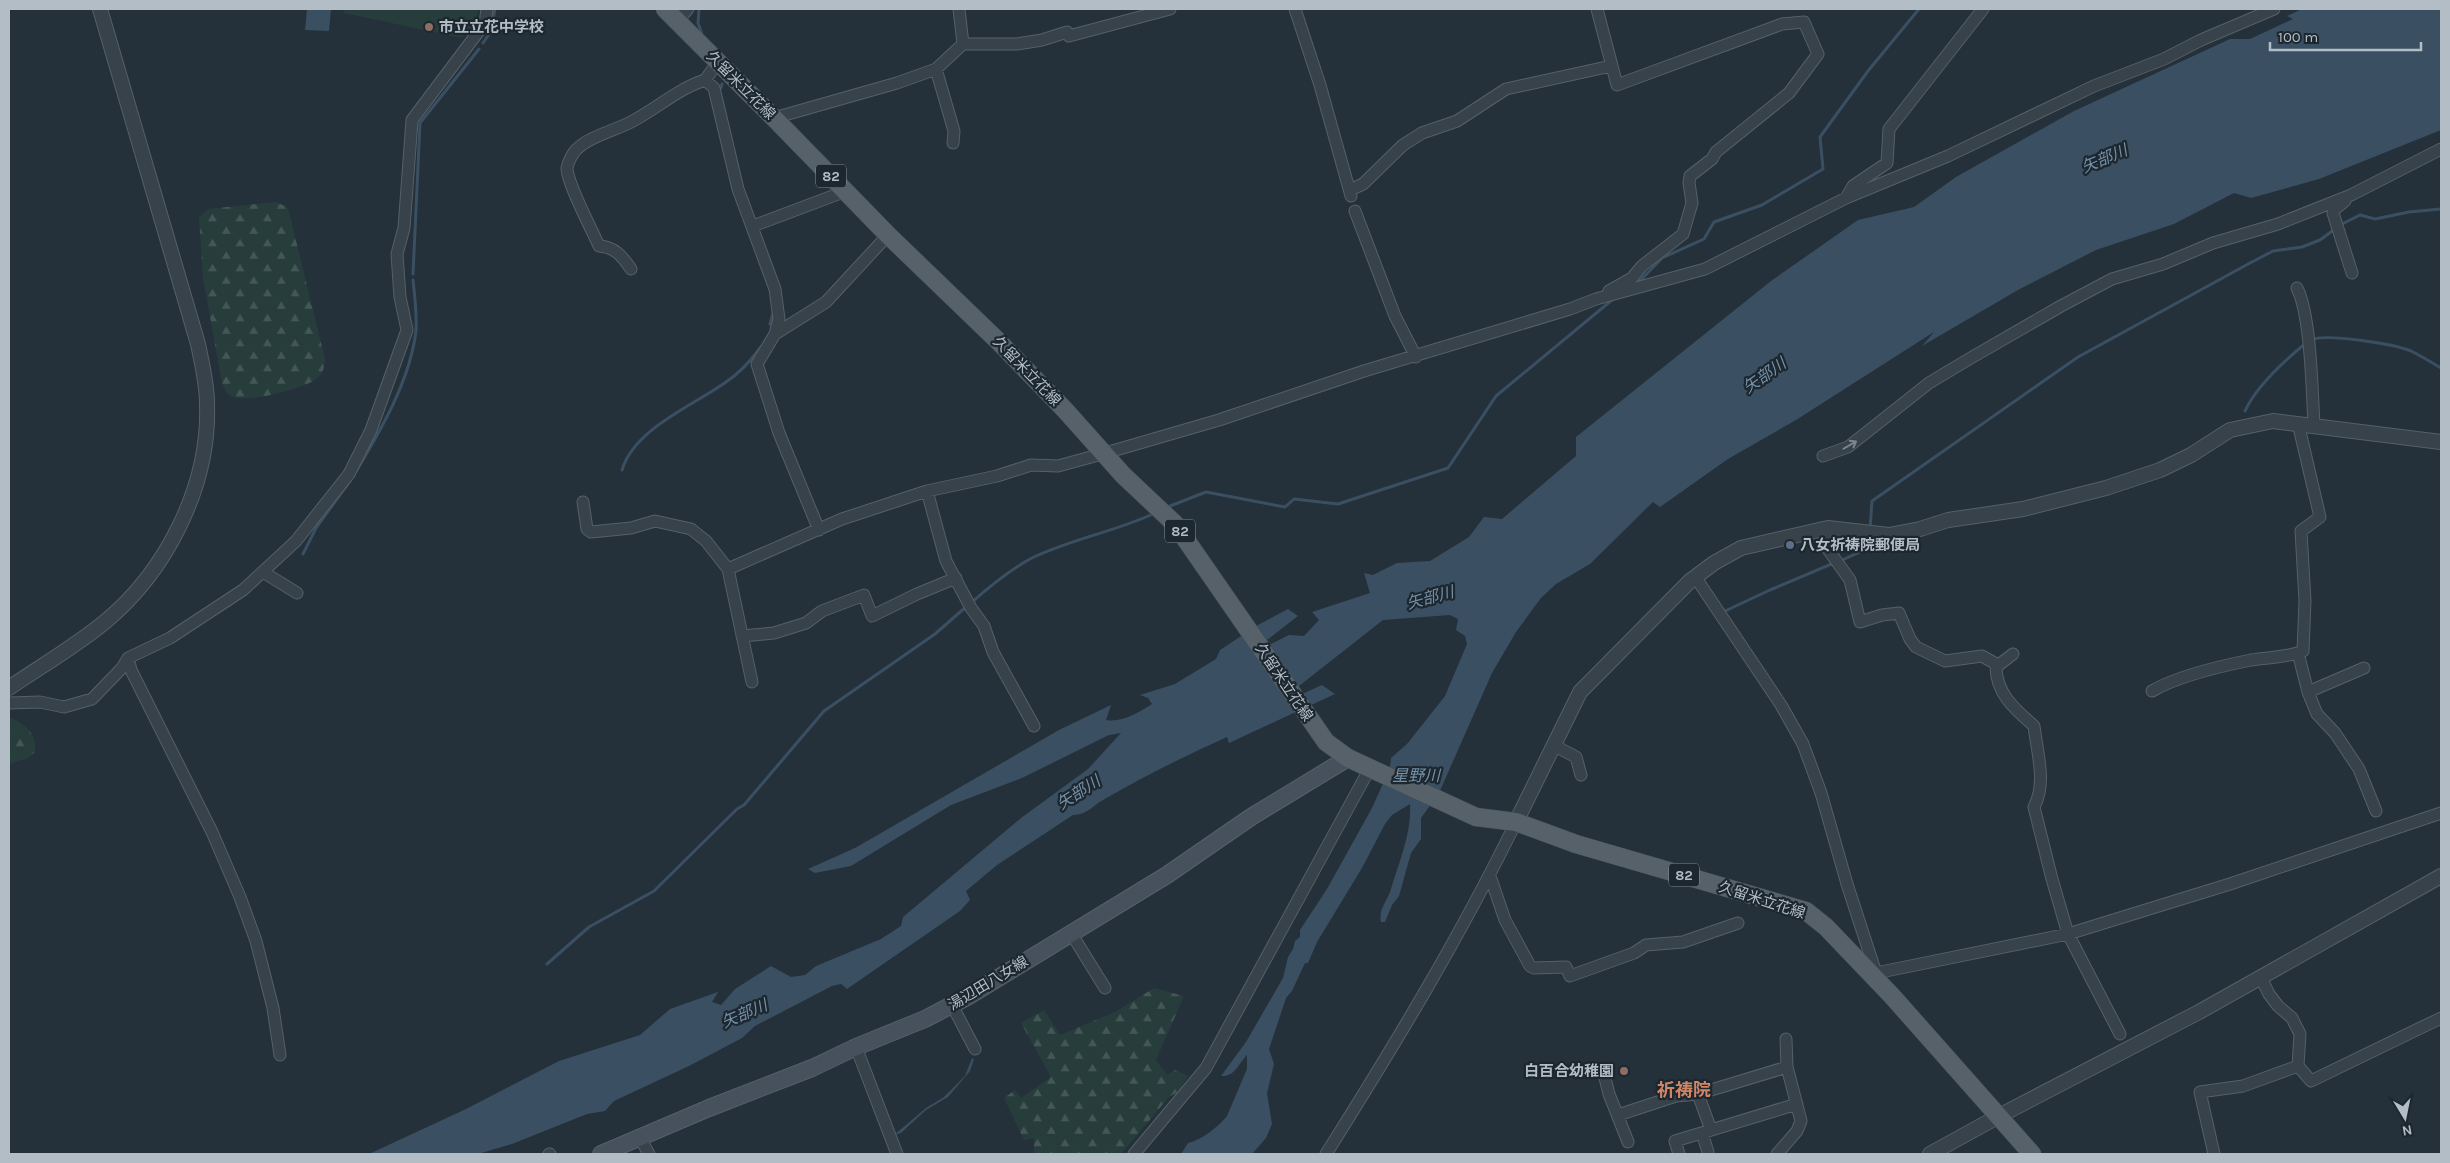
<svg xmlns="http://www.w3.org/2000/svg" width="2450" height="1163" font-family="Karla,'Noto Sans JP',sans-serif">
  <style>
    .forest { fill: url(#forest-firs) }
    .park { fill: #273d3c }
    .water { fill: #3a5062 }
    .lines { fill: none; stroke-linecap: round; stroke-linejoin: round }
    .stream { stroke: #3a5062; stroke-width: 3 }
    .minor-casing { stroke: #566068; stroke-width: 13 }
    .tertiary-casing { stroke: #566068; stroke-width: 16 }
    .secondary-casing { stroke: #566068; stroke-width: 18 }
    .primary-casing { stroke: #414b53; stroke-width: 19 }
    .minor { stroke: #37424a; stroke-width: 11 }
    .tertiary { stroke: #37424a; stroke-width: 14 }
    .secondary { stroke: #46515d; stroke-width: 16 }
    .primary { stroke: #56616a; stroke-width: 18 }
    .oneway { stroke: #7b868e }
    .education-dot { fill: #8d6e63; stroke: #1d272f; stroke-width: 2 }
    .service-dot { fill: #5c6f8a; stroke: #1d272f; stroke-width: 2 }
    .labels { text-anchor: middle; stroke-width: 4.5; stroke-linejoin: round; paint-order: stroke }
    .shield { fill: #1d272f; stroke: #869099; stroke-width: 1 }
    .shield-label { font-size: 14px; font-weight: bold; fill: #b3bdc6 }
    .poi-label { font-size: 15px; font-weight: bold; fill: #b3bdc6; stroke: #1d272f; text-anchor: start }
    .street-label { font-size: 15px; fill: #b3bdc6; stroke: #1d272f }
    .water-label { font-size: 16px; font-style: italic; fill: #7591a8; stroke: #1d272f }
    .quarter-label { font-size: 18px; font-weight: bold; fill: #ce8666; stroke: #1d272f }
  </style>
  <defs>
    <pattern id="forest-firs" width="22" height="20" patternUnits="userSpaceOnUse" patternTransform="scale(1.25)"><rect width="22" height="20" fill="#273d3c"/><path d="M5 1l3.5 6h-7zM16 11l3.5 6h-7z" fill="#445757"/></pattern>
  </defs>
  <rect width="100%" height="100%" fill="#24303a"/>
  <!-- forest -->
  <path class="forest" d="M 276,202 L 287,207 L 290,216 L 325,359 C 324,366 324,372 319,377 C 309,388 247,403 233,397 C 225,394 223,385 221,378 L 203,278 L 199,217 L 208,209 Z
    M 9,717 C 25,725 37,732 35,752 L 28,758 L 9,764 Z
    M 1154,988 L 1184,996 L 1156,1060 L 1167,1075 L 1175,1070 L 1188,1076 L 1178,1092 L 1169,1097 L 1121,1154 L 1034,1154 L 1034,1138 L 1024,1140 L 1004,1098 L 1015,1090 L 1021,1098 L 1051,1077 L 1021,1023 L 1044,1010 L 1060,1035 L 1115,1012 Z"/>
  <!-- park -->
  <path class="park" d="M 345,9 L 479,9 L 472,31 L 461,38 L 344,13 Z"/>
  <!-- water -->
  <path class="water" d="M 307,9 L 331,9 L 329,31 L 305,30 Z
    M 2302,9 L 2441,9 L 2441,130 L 2319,179 L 2251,198 L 2234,193 L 2174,224 L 2096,250 L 2018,290 L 1922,346 L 1934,332 L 1796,420 L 1728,459 L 1660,507 L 1653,502 L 1590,564 L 1556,584 L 1541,598 L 1516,632 L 1492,673 L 1439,793 L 1421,818 L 1421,839 L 1411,853 L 1399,896 L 1392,905 L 1385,922 L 1381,922 C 1378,909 1388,900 1391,889 C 1399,862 1412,832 1410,804 L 1392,815 L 1385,824 L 1362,868 L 1317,942 L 1308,963 L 1305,963 L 1292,991 L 1286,998 L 1269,1049 L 1274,1064 L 1267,1093 L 1272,1124 L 1266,1138 L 1252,1154 L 1181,1154 L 1188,1143 C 1202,1140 1218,1127 1227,1116 L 1247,1069 L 1247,1055 C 1238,1064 1235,1077 1221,1076 L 1246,1042 L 1283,978 L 1288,957 L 1293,949 L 1295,941 L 1300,937 L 1300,930 L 1327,889 L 1372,808 L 1390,768 L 1391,758 L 1407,744 L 1445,696 L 1467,644 L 1465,636 L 1456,630 L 1458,619 L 1450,615 L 1383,620 L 1299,686 L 1302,694 L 1322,685 L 1335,694 L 1229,743 L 1227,737 C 1185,756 1144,776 1103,800 C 1092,806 1087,815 1073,815 L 997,865 L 966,891 L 970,900 L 960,911 L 847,989 L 841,984 L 832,986 L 755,1026 L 742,1038 L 689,1066 L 614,1101 L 605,1111 L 587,1114 L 512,1144 L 478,1154 L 369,1154 L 466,1109 L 559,1061 L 640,1035 L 670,1009 L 718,992 L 712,1002 L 721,1005 L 735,989 L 771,966 L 791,977 L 805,975 L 816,966 L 881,939 L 901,926 L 903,917 L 1021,818 L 1088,769 L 1121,733 L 1109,735 L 1022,778 L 951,805 L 851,866 L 815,873 L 808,869 L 855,848 L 1059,730 L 1111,705 L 1106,720 C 1121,723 1140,712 1152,704 L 1148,698 L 1140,695 L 1175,684 L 1216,659 L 1220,650 L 1258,625 L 1288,609 L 1298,616 L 1267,640 L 1271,644 L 1289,635 L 1304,636 L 1319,620 L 1312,612 L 1370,593 L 1364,573 L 1373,575 L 1397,563 L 1430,561 L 1469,537 L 1484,517 L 1502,519 L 1576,456 L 1576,437 L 1771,281 L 1858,220 L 1914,207 L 1956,177 L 2074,111 L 2230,39 L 2250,39 L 2293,19 L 2287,16 Z
    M 972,1058 L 974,1059 L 970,1071 L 948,1097 L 926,1110 L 901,1133 L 894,1135 L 926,1108 L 944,1097 L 965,1076 Z"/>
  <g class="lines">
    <!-- stream -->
    <path class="stream" d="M 699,9 L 698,23 L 703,37
      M 492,26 L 495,9
      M 483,43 L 490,33
      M 721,88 L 722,84
      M 2340,225 L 2360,215 L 2375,219 L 2409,212 L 2441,209
      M 413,274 L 420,123 L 479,49
      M 1638,283 L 1662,258 L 1704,239 L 1714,222 L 1762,205 L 1823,169 L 1820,137 L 1868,71 L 1919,9
      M 770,324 L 774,310
      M 2311,340 C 2326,333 2394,344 2411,351 C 2421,356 2431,362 2441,368
      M 2245,411 C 2257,385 2284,361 2306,343
      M 357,470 C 382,428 410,380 416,331 C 417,314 415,297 413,280
      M 622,470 C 635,428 693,406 726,382 C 740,373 752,359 761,347
      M 1165,508 L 1206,492 L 1285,507 L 1294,499 L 1338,504 L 1448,468 L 1496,396 L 1612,300
      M 1870,529 L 1872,501 L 2078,357 L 2250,263 L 2273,251 L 2302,247 L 2320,240 L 2335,229
      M 303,554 L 316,528 L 350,481
      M 1840,561 L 1871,547 L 1871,537
      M 972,602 C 990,586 1008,571 1030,559 C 1070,539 1115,532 1155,513
      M 1725,611 L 1770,590 L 1834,563
      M 547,964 L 589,927 L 654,891 L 737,809 L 744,805 L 824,711 L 935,634 L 967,606"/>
    <!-- minor casing -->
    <g class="minor-casing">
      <path id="minor" d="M 959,9 L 963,44
        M 1295,9 L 1320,85 L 1351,196
        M 1597,9 L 1617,85 L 1782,24 L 1804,22 L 1818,54 L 1789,93 L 1716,152 L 1712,159 L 1690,176 L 1689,183 L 1692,203 L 1683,234 L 1642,266 L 1632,278 L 1609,291 L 1607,296
        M 677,21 L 688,9
        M 718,62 L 705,80 L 714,88 L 738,189 L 775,289 L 779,319 L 775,334
        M 936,69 L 954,131 L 953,143
        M 774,118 L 897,83 L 936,69 L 963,44 L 1017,44 L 1042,40 L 1067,32 L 1069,36 L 1170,9
        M 1350,190 L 1363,184 L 1403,145 L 1422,133 L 1457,121 L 1506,89 L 1611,66
        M 1846,198 L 1853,186 L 1887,163 L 1889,129 L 1983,9
        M 2345,201 L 2335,209 L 2333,213 L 2352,273
        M 1355,211 L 1395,316 L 1416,357
        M 753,226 L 846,191
        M 631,269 C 622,256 615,247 599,246 C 592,230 567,183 567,168 C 568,162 573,152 578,148 C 591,136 613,131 629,123 C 655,110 677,89 705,80
        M 2297,288 C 2311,315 2312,392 2314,425
        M 1823,456 L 1848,447 L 1929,383 L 1969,359 L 2061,306 L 2112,279 L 2163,264 L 2213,243 L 2278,224 L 2351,195 L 2441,149
        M 927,491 L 946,561 L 971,608 L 984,626 L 993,652 L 1034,726
        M 583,502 L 587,529 L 591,532 L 631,528 L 655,521 L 691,529 L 706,541 L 728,569 L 752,682
        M 1823,528 L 1827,548 L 1850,580 L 1860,622 L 1882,615 L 1899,613 L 1910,639 L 1916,647 L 1945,661 L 1982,656 L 1998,665
        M 819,530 L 779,433 L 757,364 L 775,334 L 826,302 L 888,235
        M 728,569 L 842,519 L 927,491 L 997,476 L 1031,465 L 1058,466 L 1102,454 L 1219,420 L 1364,371 L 1570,309 L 1596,299 L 1705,269 L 1846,198 L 1948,156 L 2094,86 L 2164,59 L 2201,40 L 2274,9
        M 263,572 L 297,593
        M 1696,578 L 1781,705 L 1803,744 L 1821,793 L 1847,884 L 1876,973
        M 742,636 L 774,633 L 806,623 L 822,611 L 864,595 L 872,616 L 917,594 L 956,578
        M 2298,653 L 2308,692 L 2317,714 L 2335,733 L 2359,769 L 2376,811
        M 2013,654 L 1996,667 C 1996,694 2016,710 2034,726 C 2037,752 2047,783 2034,807 L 2052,879 L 2068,934 L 2120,1034
        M 128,658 L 131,670 L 212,832 L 240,897 L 256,941 L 273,1008 L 280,1055
        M 2152,691 C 2178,676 2221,666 2251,660 C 2269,657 2286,658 2303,651 L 2305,601 L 2301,531 L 2320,517 L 2298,423
        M 2308,692 L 2364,668
        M 9,703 L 40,702 L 64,707 L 92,699 L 122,668 L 128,658 L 170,638 L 243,590 L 296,541 L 349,474 L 371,430 L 407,330 L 400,297 L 397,254 L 404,228 L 412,120 L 485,23 L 487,9
        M 1553,745 L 1576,757 L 1581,775
        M 1490,876 L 1505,920 L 1530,966 L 1534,968 L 1566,967 L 1570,976 L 1634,953 L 1646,945 L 1683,942 L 1738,923
        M 1071,933 L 1105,988
        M 1871,974 L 2068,934 L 2230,884 L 2441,813
        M 952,1005 L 975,1049
        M 856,1047 L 897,1154
        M 2298,1066 L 2311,1081 L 2441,1018
        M 1603,1070 L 1609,1094 L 1628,1142
        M 1698,1094 L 1711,1130
        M 1618,1115 L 1676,1096 L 1698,1094 L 1787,1067
        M 1702,1133 L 1708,1152
        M 640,1138 L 649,1154
        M 549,1154 L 550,1154
        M 1134,1154 L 1206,1068 L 1370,768
        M 1326,1154 C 1394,1046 1460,937 1516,822
        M 1679,1154 L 1675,1141 L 1797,1104
        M 1777,1154 L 1797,1131 L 1801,1121 L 1787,1067 L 1786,1039
        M 2214,1154 L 2200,1092 L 2243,1086 L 2298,1066 L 2300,1034 L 2292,1018 L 2278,1006 L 2269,994 L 2261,978"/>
    </g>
    <!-- tertiary casing -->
    <g class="tertiary-casing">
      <path id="tertiary" d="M 9,688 C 41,666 76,646 106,621 C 167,570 210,485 207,404 C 207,383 202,364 198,344 L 100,9
        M 1516,822 L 1580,692 L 1690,581 L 1714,563 L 1741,548 L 1828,528 L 1889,535 L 1920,529 L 1948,520 L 2023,509 L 2106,488 L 2160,470 L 2191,455 L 2230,430 L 2273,421 L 2441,442
        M 1930,1154 L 1999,1116 L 2199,1012 L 2441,876"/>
    </g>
    <!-- secondary casing -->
    <g class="secondary-casing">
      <path id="secondary" d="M 601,1154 L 709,1108 L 812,1068 L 856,1047 L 925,1019 L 967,997 L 1167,875 L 1251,817 L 1348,758"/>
    </g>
    <!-- primary casing -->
    <g class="primary-casing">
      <path id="primary" d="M 665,9 L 774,118 L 888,235 L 999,342 L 1065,410 L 1123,475 L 1175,524 L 1326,742 L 1348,758 L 1476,817 L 1516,822 L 1576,844 L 1806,911 L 1826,927 L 1892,996 L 2032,1154"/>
    </g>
    <!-- minor -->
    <use href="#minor" class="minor"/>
    <!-- tertiary -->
    <use href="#tertiary" class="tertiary"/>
    <!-- secondary -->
    <use href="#secondary" class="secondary"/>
    <!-- primary -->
    <use href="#primary" class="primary"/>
  </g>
  <!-- one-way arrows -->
  <defs><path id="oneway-shaft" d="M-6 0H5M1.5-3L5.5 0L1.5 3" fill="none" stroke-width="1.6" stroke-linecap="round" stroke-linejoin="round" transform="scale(1.25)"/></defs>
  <use class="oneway" href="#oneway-shaft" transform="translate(1850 445) rotate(-30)"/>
  <!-- markers -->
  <g class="education-dot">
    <circle cx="429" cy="27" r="5"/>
    <circle cx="1624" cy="1071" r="5"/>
  </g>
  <circle class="service-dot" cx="1790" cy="545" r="5"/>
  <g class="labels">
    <!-- shield labels -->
    <g class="shield">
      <rect x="816" y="164.5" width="30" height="23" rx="4"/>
      <rect x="1165" y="519.5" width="30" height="23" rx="4"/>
      <rect x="1669" y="863.5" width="30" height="23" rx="4"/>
    </g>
    <g class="shield-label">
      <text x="831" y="181">82</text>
      <text x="1180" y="536">82</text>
      <text x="1684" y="880">82</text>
    </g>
    <!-- poi labels -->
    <g class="poi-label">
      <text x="439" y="32">市立立花中学校</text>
      <text x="1800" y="550">八女祈祷院郵便局</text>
      <text x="1614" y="1076" text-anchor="end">白百合幼稚園</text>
    </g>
    <!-- street labels -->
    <g class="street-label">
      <text transform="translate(741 85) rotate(45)" y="5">久留米立花線</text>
      <text transform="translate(1027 371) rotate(46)" y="5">久留米立花線</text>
      <text transform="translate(1284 682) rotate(56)" y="5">久留米立花線</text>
      <text transform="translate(1762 900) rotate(18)" y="5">久留米立花線</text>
      <text transform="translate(988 983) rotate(-31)" y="5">湯辺田八女線</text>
    </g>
    <!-- water labels -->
    <g class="water-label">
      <text transform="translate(2104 158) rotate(-23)" y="6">矢部川</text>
      <text transform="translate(1764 375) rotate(-35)" y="6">矢部川</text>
      <text transform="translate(1430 597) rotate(-15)" y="6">矢部川</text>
      <text x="1416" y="781">星野川</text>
      <text transform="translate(1078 792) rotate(-33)" y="6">矢部川</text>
      <text transform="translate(744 1013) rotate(-23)" y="6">矢部川</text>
    </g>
    <!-- quarter labels -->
    <g class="quarter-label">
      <text x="1684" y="1096">祈祷院</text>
    </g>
  </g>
  <!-- border -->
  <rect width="2450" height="1163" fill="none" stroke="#b3bdc6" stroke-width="20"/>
  <!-- north arrow -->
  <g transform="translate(2405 1118) rotate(170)" stroke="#1d272f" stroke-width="4" paint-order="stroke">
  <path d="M0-4L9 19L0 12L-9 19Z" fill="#b3bdc6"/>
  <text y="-8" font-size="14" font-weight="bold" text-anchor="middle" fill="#b3bdc6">N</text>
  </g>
  <!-- scale -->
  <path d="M2270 42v8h151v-8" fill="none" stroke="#b3bdc6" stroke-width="2.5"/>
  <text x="2278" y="42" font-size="15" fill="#b3bdc6" stroke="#1d272f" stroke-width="4" paint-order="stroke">100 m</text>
</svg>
